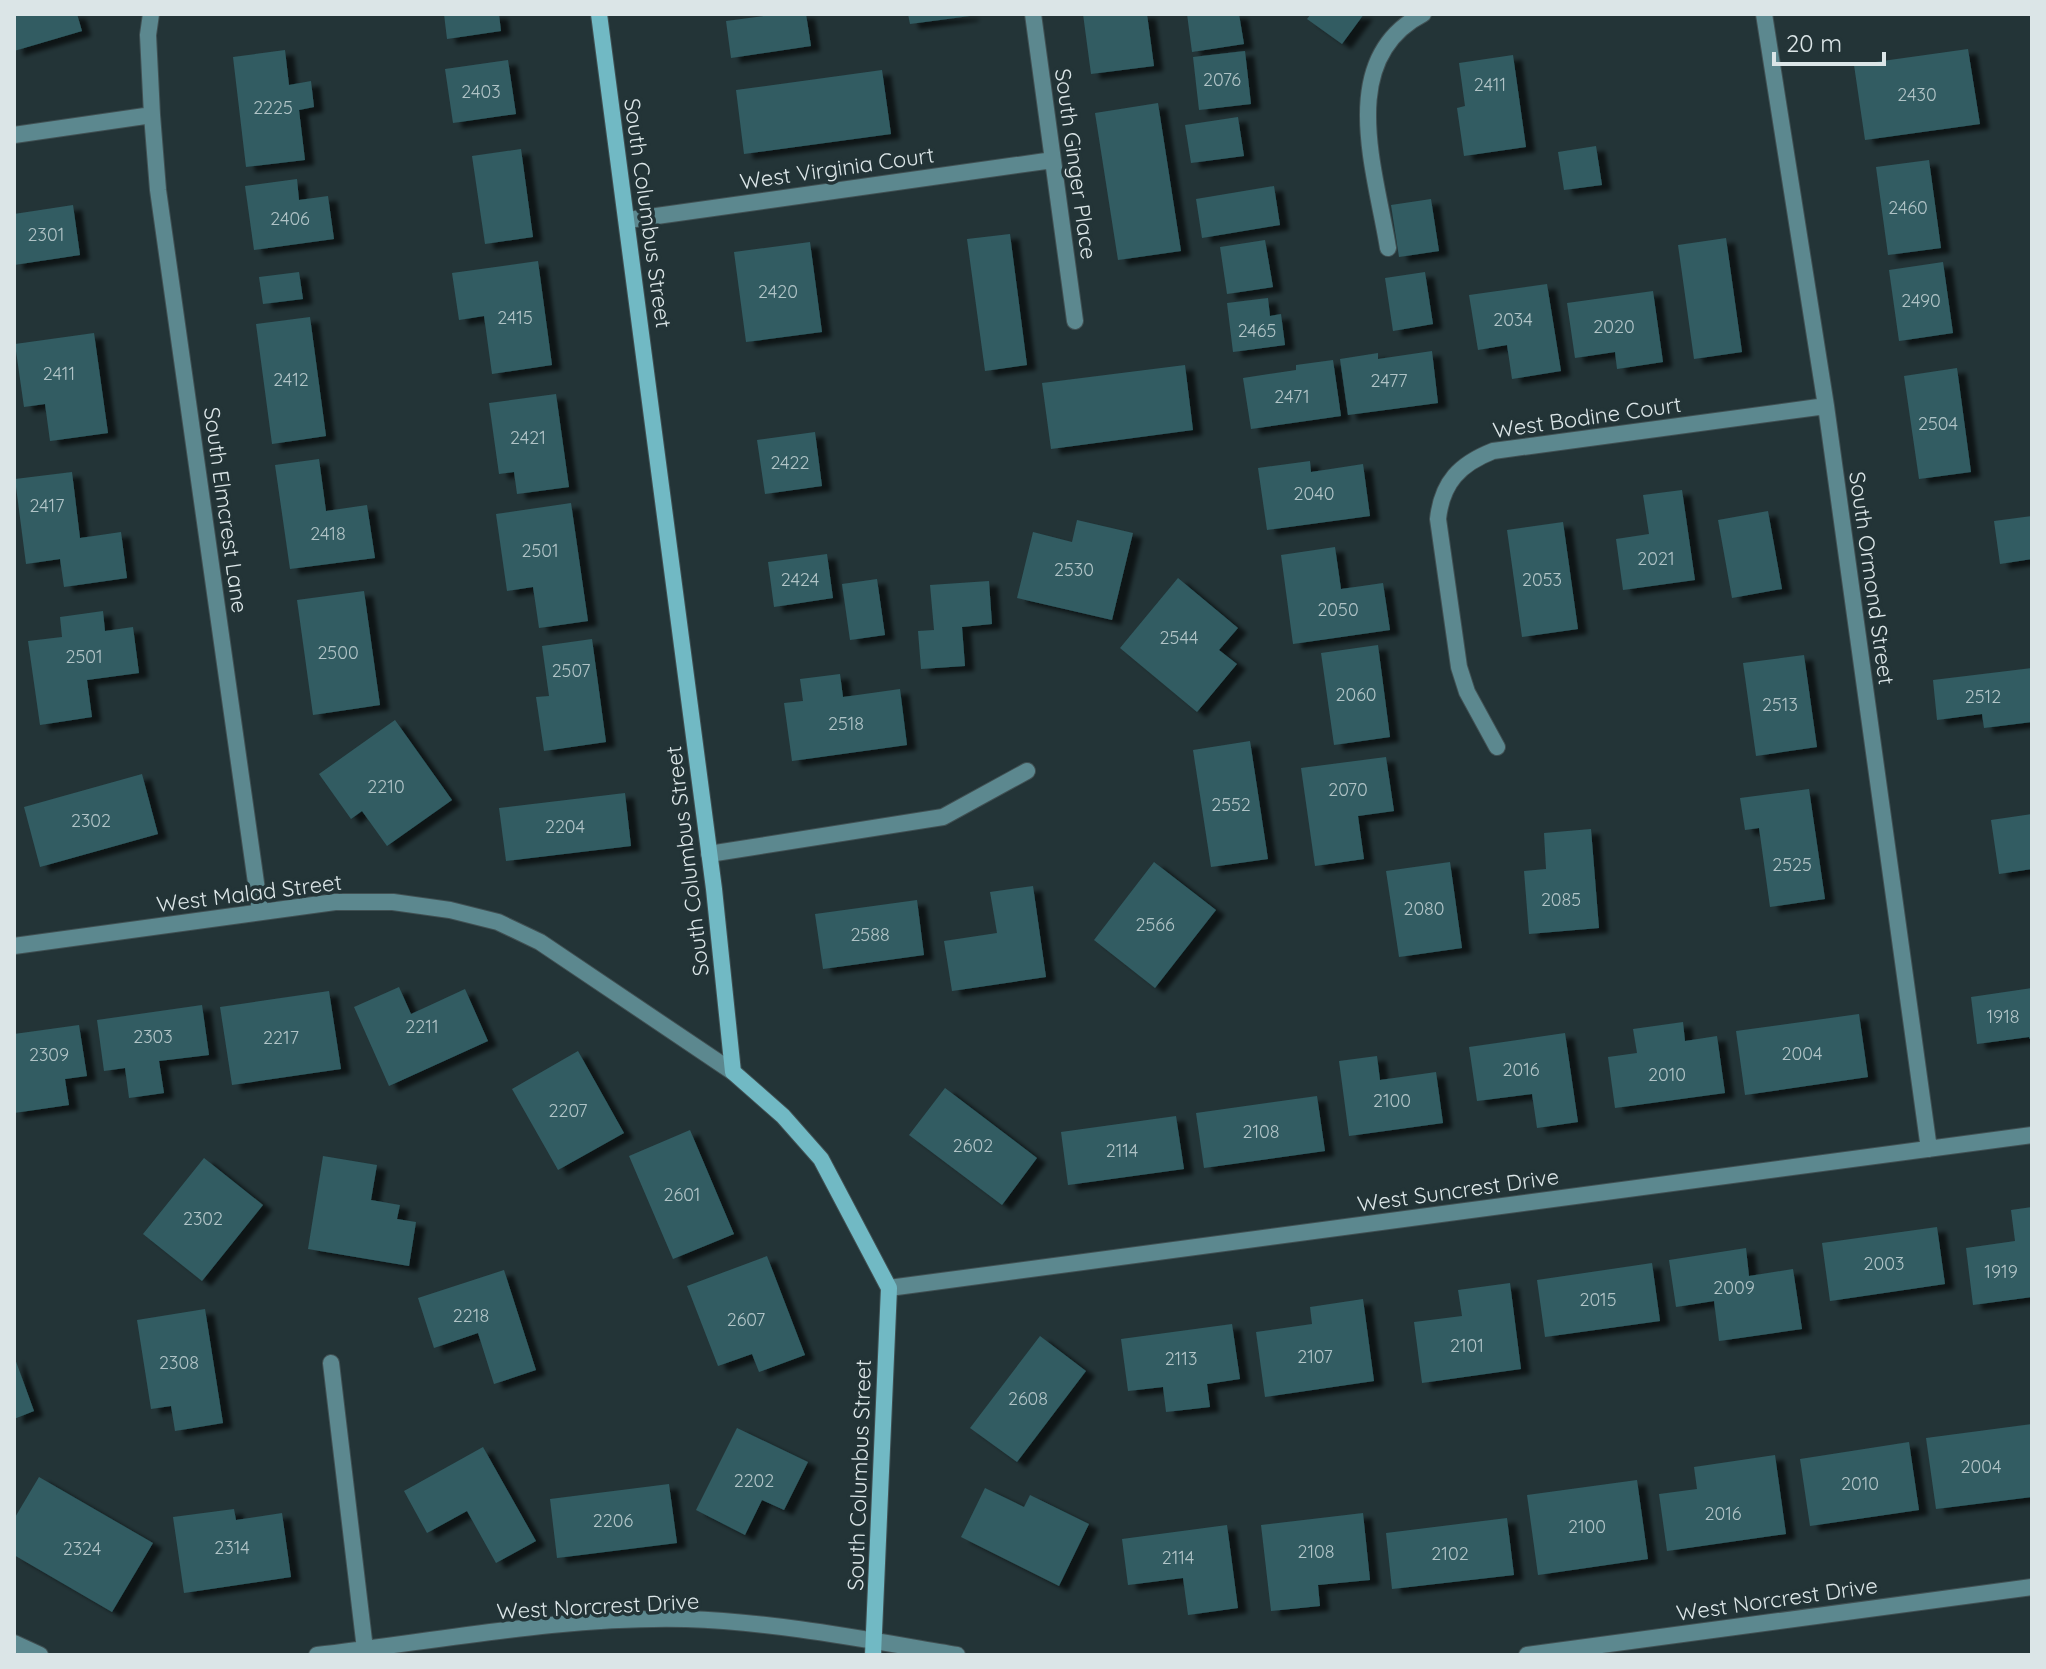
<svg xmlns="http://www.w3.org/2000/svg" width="2046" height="1669" font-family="Quicksand,sans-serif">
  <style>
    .building { fill: #315c62; filter: url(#shadow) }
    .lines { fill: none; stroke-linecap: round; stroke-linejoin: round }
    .street-casing { stroke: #405053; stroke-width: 18 }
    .secondary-casing { stroke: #405053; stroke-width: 18 }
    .street { stroke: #5c888f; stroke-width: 16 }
    .secondary { stroke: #71b9c4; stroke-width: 16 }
    .labels { text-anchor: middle; stroke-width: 7; stroke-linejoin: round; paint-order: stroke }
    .number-label { font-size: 18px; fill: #b0c3c6 }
    .street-label { font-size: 22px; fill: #dbe5e7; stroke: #233437 }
  </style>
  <defs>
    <filter id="shadow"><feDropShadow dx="9" dy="5" stdDeviation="2" flood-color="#0009"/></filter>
  </defs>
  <rect width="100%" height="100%" fill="#233437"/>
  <!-- building -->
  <path class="building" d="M 14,14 L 77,14 L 82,31 L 14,51 Z
    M 444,14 L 499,14 L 501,31 L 447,39 Z
    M 778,14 L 806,14 L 811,46 L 731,58 L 726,21 Z
    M 908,14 L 970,14 L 970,16 L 910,24 Z
    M 1083,14 L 1147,14 L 1154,66 L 1091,74 Z
    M 1187,14 L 1239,14 L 1244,44 L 1192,52 Z
    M 1311,14 L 1364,14 L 1342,44 L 1307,19 Z
    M 1968,49 L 1980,124 L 1865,140 L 1854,65 Z
    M 285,50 L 289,85 L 311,81 L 314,107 L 299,110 L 305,160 L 246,167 L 233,57 Z
    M 1245,51 L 1251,104 L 1199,110 L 1193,57 Z
    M 1513,55 L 1526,147 L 1464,156 L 1457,108 L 1465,106 L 1459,63 Z
    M 508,60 L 516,114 L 453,123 L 445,69 Z
    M 882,70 L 891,134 L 744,154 L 736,90 Z
    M 1158,103 L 1181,251 L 1118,260 L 1095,113 Z
    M 1238,117 L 1244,156 L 1191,163 L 1185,125 Z
    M 1596,146 L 1602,185 L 1564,190 L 1558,152 Z
    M 521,149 L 533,237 L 485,244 L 472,156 Z
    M 1929,160 L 1941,248 L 1888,255 L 1876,167 Z
    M 297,179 L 299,200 L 328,196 L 334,239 L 254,250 L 245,186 Z
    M 1274,186 L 1280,225 L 1202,238 L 1196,199 Z
    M 1431,199 L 1439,251 L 1399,257 L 1391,205 Z
    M 73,205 L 80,255 L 14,265 L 14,214 Z
    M 1010,234 L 1027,365 L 985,371 L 967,239 Z
    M 1726,238 L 1742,352 L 1694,359 L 1678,245 Z
    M 1265,240 L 1273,287 L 1227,294 L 1220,247 Z
    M 810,242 L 822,332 L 746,342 L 734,252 Z
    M 538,261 L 552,365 L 492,374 L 484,316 L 459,320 L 452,273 Z
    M 1943,262 L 1953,333 L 1899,341 L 1889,270 Z
    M 299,272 L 303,299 L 263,304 L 259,277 Z
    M 1425,272 L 1433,324 L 1393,331 L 1385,278 Z
    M 1547,284 L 1561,371 L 1512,379 L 1507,345 L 1478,350 L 1469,295 Z
    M 1653,291 L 1663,362 L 1617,369 L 1615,352 L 1575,358 L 1567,303 Z
    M 1268,298 L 1270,316 L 1281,314 L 1285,345 L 1233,352 L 1227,303 Z
    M 310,317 L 326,436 L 272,444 L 256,324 Z
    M 94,333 L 108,433 L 50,441 L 45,404 L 24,407 L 15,344 Z
    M 1432,351 L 1438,403 L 1348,415 L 1340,359 L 1378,353 L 1378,359 Z
    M 1333,360 L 1341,416 L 1251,429 L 1243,378 L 1296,370 L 1296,365 Z
    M 1185,365 L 1193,430 L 1051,449 L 1042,383 Z
    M 1957,368 L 1971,472 L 1919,479 L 1904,376 Z
    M 556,394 L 569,487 L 517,494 L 514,472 L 499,474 L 489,403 Z
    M 815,432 L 822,486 L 765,494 L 757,440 Z
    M 319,459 L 326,511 L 367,505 L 375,558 L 290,569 L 275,465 Z
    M 1310,461 L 1311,472 L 1363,464 L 1370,516 L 1267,530 L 1258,468 Z
    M 72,472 L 80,538 L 121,532 L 127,578 L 64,587 L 60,559 L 26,564 L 15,479 Z
    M 1682,490 L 1695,580 L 1623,590 L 1616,539 L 1649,534 L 1643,495 Z
    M 571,503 L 588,621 L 539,628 L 533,587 L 507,591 L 496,514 Z
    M 1768,511 L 1782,589 L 1732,598 L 1718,520 Z
    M 2032,516 L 2032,559 L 2000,564 L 1994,521 Z
    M 1077,520 L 1133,533 L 1112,620 L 1017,598 L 1033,532 L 1072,542 Z
    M 1563,522 L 1578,629 L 1522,637 L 1507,530 Z
    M 1335,547 L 1341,589 L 1383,583 L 1390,630 L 1293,644 L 1281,555 Z
    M 827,554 L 833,598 L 774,607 L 768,562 Z
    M 1178,578 L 1238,628 L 1219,650 L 1237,664 L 1197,712 L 1120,648 Z
    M 877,579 L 885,635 L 850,640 L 842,584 Z
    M 989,581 L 992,624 L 962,627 L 965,666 L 921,669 L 918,631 L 934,630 L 930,585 Z
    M 364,591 L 380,705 L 313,715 L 297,600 Z
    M 103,611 L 105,631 L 133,627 L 139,673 L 87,680 L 92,717 L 40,725 L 28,641 L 62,637 L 60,617 Z
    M 592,639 L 606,742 L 544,751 L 536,697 L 549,696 L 542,646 Z
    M 1378,645 L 1390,737 L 1334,745 L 1321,653 Z
    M 1804,655 L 1817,747 L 1756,756 L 1743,663 Z
    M 2032,668 L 2032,722 L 1984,728 L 1982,714 L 1937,720 L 1933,680 Z
    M 840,674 L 843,697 L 900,689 L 907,745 L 792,761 L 784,703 L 803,701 L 800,679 Z
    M 395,720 L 452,800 L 387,846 L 362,811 L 351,819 L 319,774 Z
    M 1250,741 L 1268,859 L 1211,867 L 1193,750 Z
    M 1386,757 L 1394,811 L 1358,816 L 1364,859 L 1315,866 L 1301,768 Z
    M 142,774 L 158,834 L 40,867 L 24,807 Z
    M 1809,789 L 1825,899 L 1770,907 L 1759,828 L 1745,830 L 1740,798 Z
    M 625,793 L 631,846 L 506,861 L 499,808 Z
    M 2032,814 L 2032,869 L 1999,874 L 1991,820 Z
    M 1591,829 L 1599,928 L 1529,934 L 1524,871 L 1546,869 L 1544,833 Z
    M 1154,862 L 1216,910 L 1155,988 L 1094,940 Z
    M 1450,862 L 1462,948 L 1399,957 L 1386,871 Z
    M 1033,886 L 1046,977 L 952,991 L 944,941 L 997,933 L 990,892 Z
    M 917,900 L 924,955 L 823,969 L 815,914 Z
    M 399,987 L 411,1014 L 465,989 L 488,1041 L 389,1086 L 354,1007 Z
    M 2032,988 L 2032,1044 L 2029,1037 L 1977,1044 L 1971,997 Z
    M 329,991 L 341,1069 L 232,1085 L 220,1007 Z
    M 202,1005 L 209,1055 L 159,1061 L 164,1093 L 129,1098 L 125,1068 L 104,1071 L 97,1020 Z
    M 1859,1014 L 1868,1077 L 1745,1095 L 1736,1031 Z
    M 1683,1022 L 1685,1041 L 1717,1036 L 1725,1093 L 1615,1108 L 1608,1057 L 1637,1053 L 1633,1029 Z
    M 79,1025 L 87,1076 L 65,1079 L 69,1105 L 14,1113 L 14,1034 Z
    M 1565,1033 L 1578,1122 L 1537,1128 L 1532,1094 L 1477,1101 L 1469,1047 Z
    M 578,1051 L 624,1133 L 558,1170 L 512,1089 Z
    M 1377,1056 L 1380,1080 L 1436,1072 L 1443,1123 L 1349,1136 L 1339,1061 Z
    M 945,1088 L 1037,1158 L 1002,1205 L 909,1135 Z
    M 1317,1096 L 1325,1151 L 1204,1168 L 1196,1113 Z
    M 1176,1116 L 1184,1169 L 1068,1185 L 1061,1132 Z
    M 690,1130 L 734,1234 L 673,1259 L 629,1156 Z
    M 323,1156 L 377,1165 L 371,1200 L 400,1205 L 397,1219 L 416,1222 L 409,1266 L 308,1249 Z
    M 204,1158 L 263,1205 L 202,1281 L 143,1234 Z
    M 2032,1207 L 2032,1297 L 1973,1305 L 1966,1248 L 2015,1241 L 2011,1210 Z
    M 1937,1227 L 1945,1284 L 1830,1301 L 1822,1243 Z
    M 1746,1248 L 1749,1276 L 1793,1269 L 1802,1329 L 1719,1341 L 1714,1301 L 1676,1307 L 1669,1260 Z
    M 767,1256 L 805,1355 L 759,1372 L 752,1354 L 718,1366 L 687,1286 Z
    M 1652,1263 L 1660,1321 L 1545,1337 L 1537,1280 Z
    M 504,1270 L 536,1370 L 494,1384 L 478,1333 L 434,1348 L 418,1298 Z
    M 1510,1283 L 1521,1369 L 1422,1383 L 1414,1322 L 1462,1316 L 1458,1290 Z
    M 1363,1299 L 1374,1381 L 1265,1397 L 1256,1332 L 1312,1324 L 1310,1307 Z
    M 205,1309 L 223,1423 L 175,1431 L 171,1406 L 151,1409 L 137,1320 Z
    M 1232,1324 L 1240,1379 L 1207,1384 L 1210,1407 L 1166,1412 L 1163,1387 L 1128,1391 L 1121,1339 Z
    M 1040,1336 L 1086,1371 L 1017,1462 L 970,1428 Z
    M 14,1356 L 34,1411 L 14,1419 Z
    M 2032,1424 L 2032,1497 L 1936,1509 L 1926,1438 Z
    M 737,1428 L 808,1462 L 784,1510 L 762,1500 L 745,1535 L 696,1510 Z
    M 1909,1442 L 1919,1510 L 1810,1526 L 1800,1459 Z
    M 483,1447 L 536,1541 L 496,1563 L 467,1511 L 427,1533 L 404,1491 Z
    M 1775,1455 L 1786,1534 L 1667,1551 L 1659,1494 L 1697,1489 L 1694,1467 Z
    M 39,1477 L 153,1543 L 112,1612 L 14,1555 L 14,1519 Z
    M 1637,1480 L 1648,1559 L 1538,1575 L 1527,1495 Z
    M 669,1484 L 677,1543 L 557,1558 L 550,1499 Z
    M 985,1488 L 1024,1507 L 1030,1495 L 1089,1524 L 1059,1586 L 961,1537 Z
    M 234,1509 L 236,1520 L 282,1513 L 291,1577 L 184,1593 L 173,1517 Z
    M 1363,1513 L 1370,1580 L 1318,1585 L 1320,1606 L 1271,1611 L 1261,1525 Z
    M 1507,1518 L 1514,1575 L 1392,1589 L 1386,1533 Z
    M 1227,1525 L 1238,1608 L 1188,1615 L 1183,1578 L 1128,1585 L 1122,1539 Z"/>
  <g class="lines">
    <!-- street casing -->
    <g class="street-casing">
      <path id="street" d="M 1033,14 L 1075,321
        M 1764,14 L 1826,406 L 1929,1149
        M 152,115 L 158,190 L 260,911
        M 14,135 L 152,115 L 148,35 L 151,14
        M 628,220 L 1053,160
        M 1388,248 C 1376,172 1335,59 1423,14
        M 1497,747 L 1467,692 L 1459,667 L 1438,519 C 1442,482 1460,464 1493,451 L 1826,406
        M 709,854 L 943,817 L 1027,771
        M 14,946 L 335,902 L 393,902 L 450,910 L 498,922 L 540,942 L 733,1072
        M 889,1288 L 2032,1135
        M 331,1363 L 365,1649
        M 14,1643 L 40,1655
        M 317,1655 C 437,1641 565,1616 686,1619 C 777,1622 867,1640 957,1655
        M 1527,1655 L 2032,1587"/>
    </g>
    <!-- secondary casing -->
    <g class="secondary-casing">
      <path id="secondary" d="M 599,14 L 714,889 L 733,1072 L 783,1116 L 821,1159 L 889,1288 L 873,1655"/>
    </g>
    <!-- street -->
    <use href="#street" class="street"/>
    <!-- secondary -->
    <use href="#secondary" class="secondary"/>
  </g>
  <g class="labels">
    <!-- number labels -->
    <g class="number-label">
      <text x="1222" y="86">2076</text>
      <text x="1490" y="91">2411</text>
      <text x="481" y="98">2403</text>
      <text x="1917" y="101">2430</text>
      <text x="273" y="114">2225</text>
      <text x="1908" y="214">2460</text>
      <text x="290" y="225">2406</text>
      <text x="46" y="241">2301</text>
      <text x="778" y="298">2420</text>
      <text x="1921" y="307">2490</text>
      <text x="515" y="324">2415</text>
      <text x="1513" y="326">2034</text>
      <text x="1614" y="333">2020</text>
      <text x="1257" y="337">2465</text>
      <text x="59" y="380">2411</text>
      <text x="291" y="386">2412</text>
      <text x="1389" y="387">2477</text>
      <text x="1292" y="403">2471</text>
      <text x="1938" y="430">2504</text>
      <text x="528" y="444">2421</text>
      <text x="790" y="469">2422</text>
      <text x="1314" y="500">2040</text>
      <text x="47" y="512">2417</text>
      <text x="328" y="540">2418</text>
      <text x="540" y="557">2501</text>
      <text x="1656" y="565">2021</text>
      <text x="1074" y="576">2530</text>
      <text x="800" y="586">2424</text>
      <text x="1542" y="586">2053</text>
      <text x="1338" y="616">2050</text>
      <text x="1179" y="644">2544</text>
      <text x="338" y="659">2500</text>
      <text x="84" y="663">2501</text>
      <text x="571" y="677">2507</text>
      <text x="1356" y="701">2060</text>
      <text x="1983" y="703">2512</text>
      <text x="1780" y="711">2513</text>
      <text x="846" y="730">2518</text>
      <text x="386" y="793">2210</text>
      <text x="1348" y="796">2070</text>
      <text x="1231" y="811">2552</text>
      <text x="91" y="827">2302</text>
      <text x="565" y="833">2204</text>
      <text x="1792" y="871">2525</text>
      <text x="1561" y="906">2085</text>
      <text x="1424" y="915">2080</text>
      <text x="1155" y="931">2566</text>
      <text x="870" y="941">2588</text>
      <text x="2003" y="1023">1918</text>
      <text x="422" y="1033">2211</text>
      <text x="153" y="1043">2303</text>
      <text x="281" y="1044">2217</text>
      <text x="1802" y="1060">2004</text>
      <text x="49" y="1061">2309</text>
      <text x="1521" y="1076">2016</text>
      <text x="1667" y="1081">2010</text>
      <text x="1392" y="1107">2100</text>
      <text x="568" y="1117">2207</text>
      <text x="1261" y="1138">2108</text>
      <text x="973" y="1152">2602</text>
      <text x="1122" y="1157">2114</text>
      <text x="682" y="1201">2601</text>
      <text x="203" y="1225">2302</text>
      <text x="1884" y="1270">2003</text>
      <text x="2001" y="1278">1919</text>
      <text x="1734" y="1294">2009</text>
      <text x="1598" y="1306">2015</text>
      <text x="471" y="1322">2218</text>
      <text x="746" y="1326">2607</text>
      <text x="1467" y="1352">2101</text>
      <text x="1315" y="1363">2107</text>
      <text x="1181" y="1365">2113</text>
      <text x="179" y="1369">2308</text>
      <text x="1028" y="1405">2608</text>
      <text x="1981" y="1473">2004</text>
      <text x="754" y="1487">2202</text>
      <text x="1860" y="1490">2010</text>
      <text x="1723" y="1520">2016</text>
      <text x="613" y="1527">2206</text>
      <text x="1587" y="1533">2100</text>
      <text x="232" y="1554">2314</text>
      <text x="82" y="1555">2324</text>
      <text x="1316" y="1558">2108</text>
      <text x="1450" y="1560">2102</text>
      <text x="1178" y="1564">2114</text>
    </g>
    <!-- street labels -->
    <g class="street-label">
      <text transform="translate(1076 164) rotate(82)" y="8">South Ginger Place</text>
      <text transform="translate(837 168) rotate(-8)" y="8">West Virginia Court</text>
      <text transform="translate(648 213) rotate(82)" y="8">South Columbus Street</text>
      <text transform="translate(1587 417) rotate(-8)" y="8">West Bodine Court</text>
      <text transform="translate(226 510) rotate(82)" y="8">South Elmcrest Lane</text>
      <text transform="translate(1872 578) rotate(82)" y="8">South Ormond Street</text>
      <text transform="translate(687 861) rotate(-97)" y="8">South Columbus Street</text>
      <text transform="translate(249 893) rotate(-7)" y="8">West Malad Street</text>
      <text transform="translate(1458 1190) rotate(-8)" y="8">West Suncrest Drive</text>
      <text transform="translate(859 1475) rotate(-88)" y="8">South Columbus Street</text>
      <text transform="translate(1777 1599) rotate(-8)" y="8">West Norcrest Drive</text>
      <text transform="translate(598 1606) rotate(-3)" y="8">West Norcrest Drive</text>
    </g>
  </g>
  <!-- border -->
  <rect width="2046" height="1669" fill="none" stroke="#dbe5e7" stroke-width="32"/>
  <!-- scale -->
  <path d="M1774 52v12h110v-12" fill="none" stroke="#dbe5e7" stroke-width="4"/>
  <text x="1786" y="52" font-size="24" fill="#dbe5e7" stroke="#233437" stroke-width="6" paint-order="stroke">20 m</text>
</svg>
